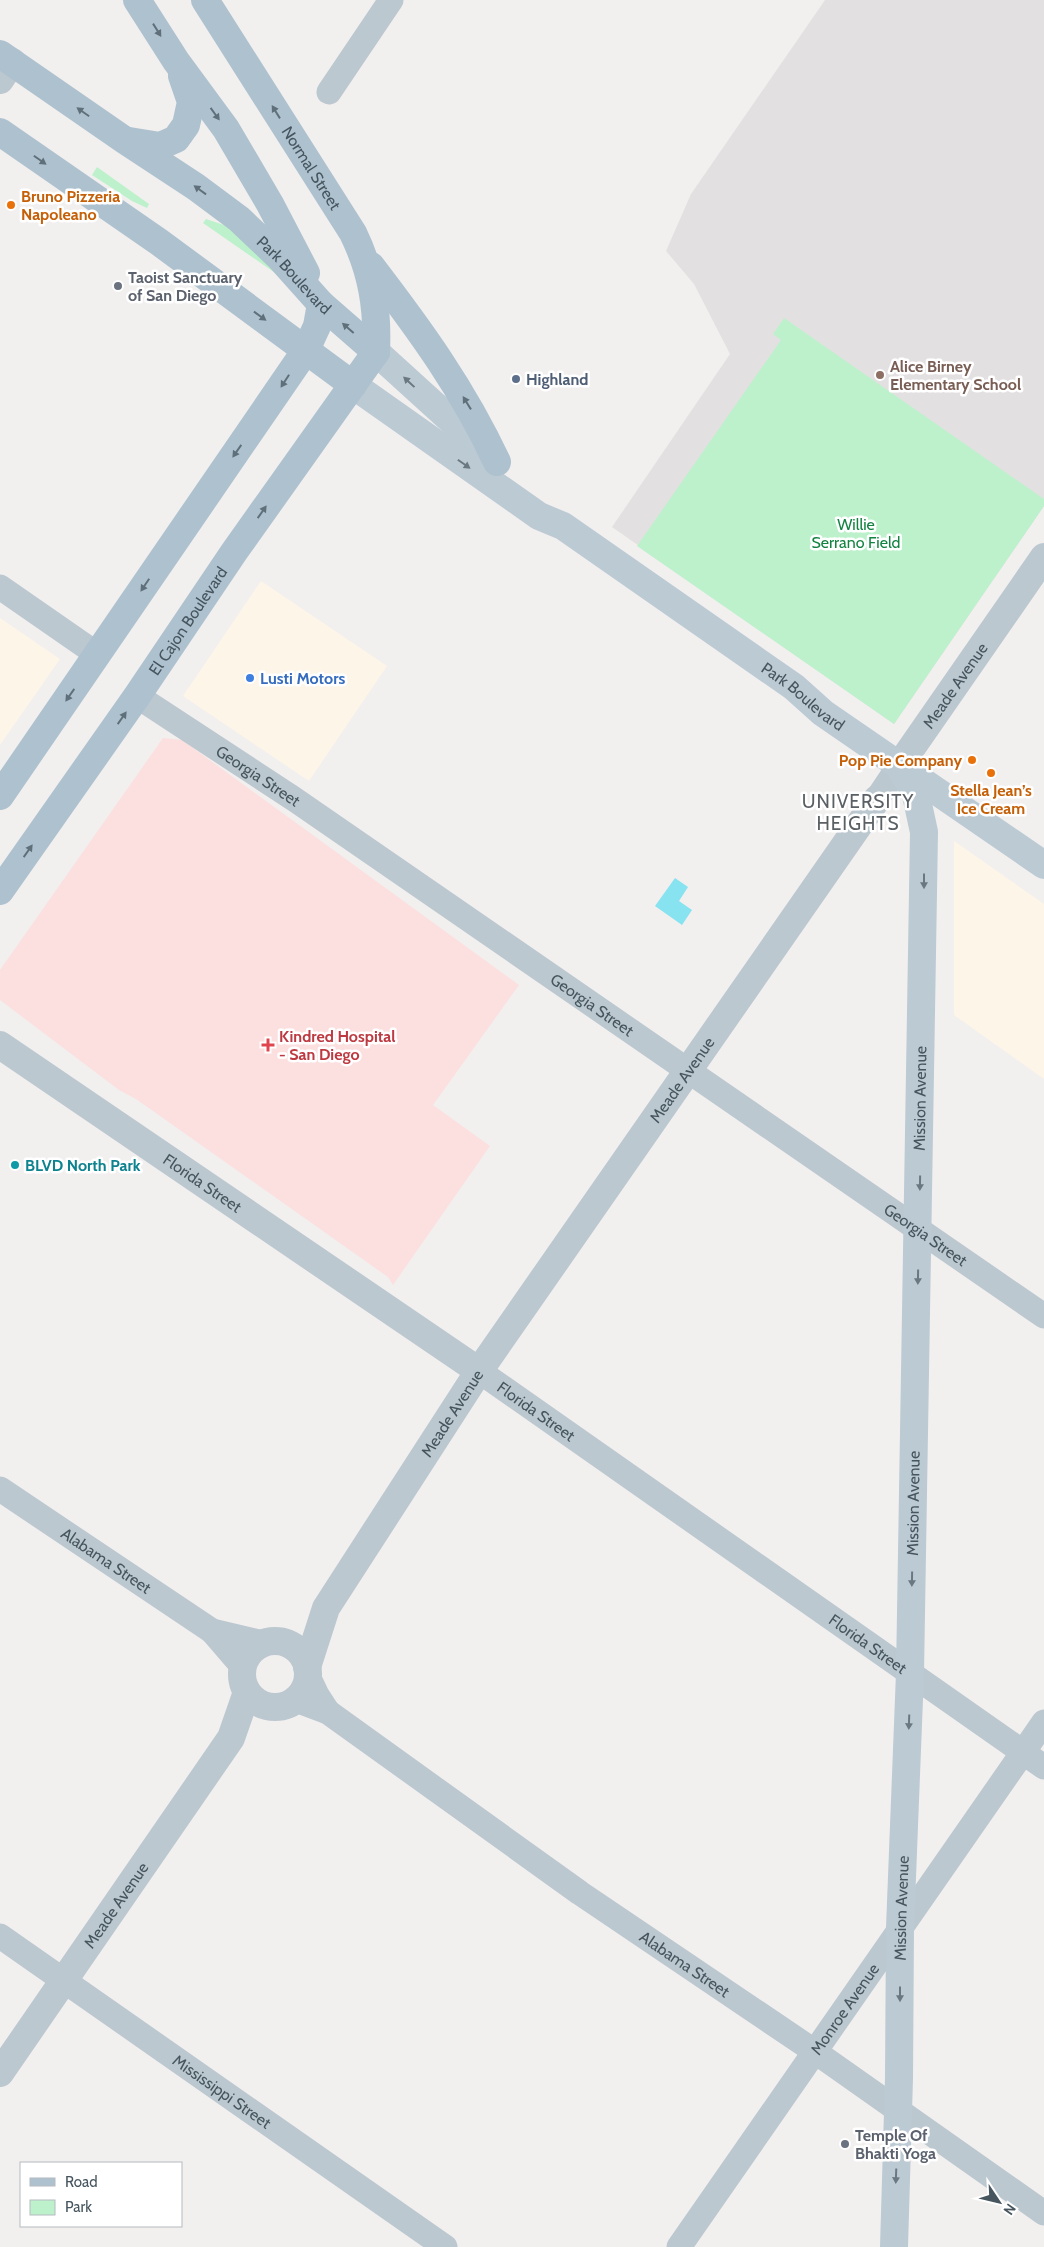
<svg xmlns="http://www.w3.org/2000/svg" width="1044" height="2247" font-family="Cabin,sans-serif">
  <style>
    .commercial { fill: #fdf5e8 }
    .education { fill: #e3e0e1 }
    .medical { fill: #fcdfdf }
    .green { fill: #bcf1cc }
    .water { fill: #87e3f0 }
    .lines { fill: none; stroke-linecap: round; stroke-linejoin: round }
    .minor { stroke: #bcc8cf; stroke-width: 25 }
    .tertiary { stroke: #bcc8cf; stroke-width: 28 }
    .secondary { stroke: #bccad4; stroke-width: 28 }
    .primary { stroke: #aec1cf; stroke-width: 28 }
    .oneway { fill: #60707a }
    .oneway2 { fill: #697881 }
    .food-dot { fill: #e8710a; stroke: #fff; stroke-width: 2 }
    .worship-dot { fill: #6b7280; stroke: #fff; stroke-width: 2 }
    .education-dot { fill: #8d6e63; stroke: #fff; stroke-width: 2 }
    .service-dot { fill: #5c6f8a; stroke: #fff; stroke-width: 2 }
    .shop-dot { fill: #3f7fe0; stroke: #fff; stroke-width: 2 }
    .health-dot { fill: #e0444e; stroke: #fff; stroke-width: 2 }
    .culture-dot { fill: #0f9aa8; stroke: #fff; stroke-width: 2 }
    .labels { text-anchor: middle; stroke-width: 5; stroke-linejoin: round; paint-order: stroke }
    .street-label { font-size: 16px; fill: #46555e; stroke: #fff }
    .food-label { font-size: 16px; font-weight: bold; fill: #c56008; stroke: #fff; text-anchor: start }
    .worship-label { font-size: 16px; font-weight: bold; fill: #5b616d; stroke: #fff; text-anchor: start }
    .education-label { font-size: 16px; font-weight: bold; fill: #785e54; stroke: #fff; text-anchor: start }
    .service-label { font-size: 16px; font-weight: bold; fill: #4e5e75; stroke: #fff; text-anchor: start }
    .park-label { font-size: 16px; fill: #138342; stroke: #fff }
    .shop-label { font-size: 16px; font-weight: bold; fill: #366cbe; stroke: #fff; text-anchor: start }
    .health-label { font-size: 16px; font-weight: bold; fill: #be3a42; stroke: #fff; text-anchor: start }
    .culture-label { font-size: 16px; font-weight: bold; fill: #0d838f; stroke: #fff; text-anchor: start }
    .quarter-label { font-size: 19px; letter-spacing: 1px; fill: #5b6065; stroke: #fff }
  </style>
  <rect width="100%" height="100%" fill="#f2efef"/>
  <!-- commercial -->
  <path class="commercial" d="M 261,581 L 387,666 L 309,781 L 183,696 Z
    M 0,618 L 60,659 L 0,745 Z
    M 954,841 L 1044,904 L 1044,1079 L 954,1015 Z"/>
  <!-- education -->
  <path class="education" d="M 825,0 L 1044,0 L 1044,506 L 894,724 L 612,527 L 730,354 L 694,284 L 666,251 L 691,194 Z"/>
  <!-- medical -->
  <path class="medical" d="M 163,738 L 182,740 L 519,985 L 433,1105 L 490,1146 L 393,1285 L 388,1277 L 136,1099 L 119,1090 L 0,1000 L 0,970 Z"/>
  <!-- green -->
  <path class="green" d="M 97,167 L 149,204 L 147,208 L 132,201 L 92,175 Z
    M 206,219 L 224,225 L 276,262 L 278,275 L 203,223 Z
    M 784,318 L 1044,499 L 1044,506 L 894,724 L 637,546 L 781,340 L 773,334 Z"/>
  <!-- water -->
  <path class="water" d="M 675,878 L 688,887 L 679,901 L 692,910 L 682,925 L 655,906 Z"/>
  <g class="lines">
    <!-- minor -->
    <g class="minor">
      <path d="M 329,92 L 391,0"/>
      <path d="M 0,587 L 98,655"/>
      <path id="s1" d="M 137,696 L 294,799 L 1044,1316"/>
      <path d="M 877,799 L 899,766"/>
      <path id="s2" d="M 479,1371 L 1044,1767"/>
      <path id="s3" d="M 0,1489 L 212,1631 L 263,1643"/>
      <path d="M 212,1631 L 243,1667"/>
      <path d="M 308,1676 L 317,1695 L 328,1712"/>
      <path id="s4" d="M 296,1700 L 328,1712 L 580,1893 L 814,2051 L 1044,2213"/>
      <path id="s5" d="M 0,1936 L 445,2247"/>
      <path id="s6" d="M 679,2247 L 1044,1722"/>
    </g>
    <!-- tertiary -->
    <g class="tertiary">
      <path d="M 0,80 L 12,62"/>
      <path id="s7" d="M 899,766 L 1044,557"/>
      <path id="s8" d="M 0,1045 L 479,1371"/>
      <circle cx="275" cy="1674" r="33"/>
      <path id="s9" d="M 307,1667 L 326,1608 L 479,1371 L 877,799"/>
      <path id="s10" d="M 0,2073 L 231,1738 L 247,1692"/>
    </g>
    <!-- secondary -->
    <g class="secondary">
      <path d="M 376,352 L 496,461"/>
      <path id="s11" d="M 353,385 L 539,516 L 563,526 L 794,687 L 823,713 L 1044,865"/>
      <path id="s12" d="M 894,2247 L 899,2078 L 900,1928 L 910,1673 L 924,832 L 916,795 L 899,766"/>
    </g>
    <!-- primary -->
    <g class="primary">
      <path d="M 137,0 L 176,61 L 226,129 L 270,204 L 306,273"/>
      <path id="s13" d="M 205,0 L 353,233 C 372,272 378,308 376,352"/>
      <path id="s14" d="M 0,54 L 123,139 L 196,187 L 239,219 L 279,257 L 321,304 L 376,352"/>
      <path d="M 0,132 L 159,242 L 353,385"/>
      <path d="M 129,141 L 160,146 L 176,139 L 186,125 L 191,102 L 182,76"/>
      <path d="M 371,266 C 420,330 463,389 497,462"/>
      <path d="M 0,796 L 306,350 L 317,326 L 321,304"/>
      <path id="s15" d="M 0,891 L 137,696 L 234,552 L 376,352"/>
    </g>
  </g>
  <!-- one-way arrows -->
  <defs><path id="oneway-solid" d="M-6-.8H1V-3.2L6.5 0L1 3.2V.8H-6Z" transform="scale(1.25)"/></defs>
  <g class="oneway">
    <use href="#oneway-solid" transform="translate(157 30) rotate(58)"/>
    <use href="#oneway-solid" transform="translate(83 112) rotate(-145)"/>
    <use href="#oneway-solid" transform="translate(276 112) rotate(-122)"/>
    <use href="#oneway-solid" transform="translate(215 114) rotate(54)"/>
    <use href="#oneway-solid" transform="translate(40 160) rotate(35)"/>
    <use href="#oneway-solid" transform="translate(200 190) rotate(-144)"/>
    <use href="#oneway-solid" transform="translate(260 316) rotate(36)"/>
    <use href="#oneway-solid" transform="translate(348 328) rotate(-139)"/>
    <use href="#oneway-solid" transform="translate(285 381) rotate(123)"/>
    <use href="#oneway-solid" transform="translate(467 403) rotate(-122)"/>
    <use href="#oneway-solid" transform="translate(237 451) rotate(125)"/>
    <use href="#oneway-solid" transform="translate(262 512) rotate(-55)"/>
    <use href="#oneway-solid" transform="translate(145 585) rotate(124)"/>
    <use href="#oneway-solid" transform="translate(70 695) rotate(125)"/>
    <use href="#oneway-solid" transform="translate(122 718) rotate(-55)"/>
    <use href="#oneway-solid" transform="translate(28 851) rotate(-55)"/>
  </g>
  <g class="oneway2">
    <use href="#oneway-solid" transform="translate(409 382) rotate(-137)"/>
    <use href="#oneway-solid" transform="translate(464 464) rotate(35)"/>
    <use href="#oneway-solid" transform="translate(924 881) rotate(90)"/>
    <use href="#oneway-solid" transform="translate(920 1183) rotate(91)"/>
    <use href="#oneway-solid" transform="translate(918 1277) rotate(91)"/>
    <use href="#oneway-solid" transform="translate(912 1579) rotate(91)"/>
    <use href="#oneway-solid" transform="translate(909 1722) rotate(92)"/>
    <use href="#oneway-solid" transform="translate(900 1994) rotate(90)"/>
    <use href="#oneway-solid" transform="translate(896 2176) rotate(92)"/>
  </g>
  <!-- markers -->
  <g class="food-dot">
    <circle cx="11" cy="205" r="5"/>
    <circle cx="972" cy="760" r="5"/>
    <circle cx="991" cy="773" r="5"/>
  </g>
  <g class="worship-dot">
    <circle cx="118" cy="286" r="5"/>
    <circle cx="845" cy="2144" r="5"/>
  </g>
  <circle class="education-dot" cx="880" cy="375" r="5"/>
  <circle class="service-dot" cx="516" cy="379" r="5"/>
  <circle class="shop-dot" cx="250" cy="678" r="5"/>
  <path class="health-dot" d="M265.5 1037.5h5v5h5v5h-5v5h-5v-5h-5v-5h5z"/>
  <circle class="culture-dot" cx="15" cy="1165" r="5"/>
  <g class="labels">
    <!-- street labels -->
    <g class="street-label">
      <text dy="6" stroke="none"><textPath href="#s13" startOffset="199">Normal Street</textPath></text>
      <text dy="6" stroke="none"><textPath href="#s14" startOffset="369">Park Boulevard</textPath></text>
      <text dy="6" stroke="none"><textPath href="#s15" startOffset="329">El Cajon Boulevard</textPath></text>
      <text dy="6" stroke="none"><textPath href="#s7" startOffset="98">Meade Avenue</textPath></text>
      <text dy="6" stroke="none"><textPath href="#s11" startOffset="548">Park Boulevard</textPath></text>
      <text dy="6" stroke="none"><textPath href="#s1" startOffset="145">Georgia Street</textPath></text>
      <text dy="6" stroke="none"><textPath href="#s1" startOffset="550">Georgia Street</textPath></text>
      <text dy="6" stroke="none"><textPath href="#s9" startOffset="699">Meade Avenue</textPath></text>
      <text dy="6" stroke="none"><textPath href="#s12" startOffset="1149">Mission Avenue</textPath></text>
      <text dy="6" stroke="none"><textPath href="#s8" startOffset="245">Florida Street</textPath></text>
      <text dy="6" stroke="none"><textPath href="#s1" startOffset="955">Georgia Street</textPath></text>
      <text dy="6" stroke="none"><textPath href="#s2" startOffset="70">Florida Street</textPath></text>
      <text dy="6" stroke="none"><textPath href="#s9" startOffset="294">Meade Avenue</textPath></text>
      <text dy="6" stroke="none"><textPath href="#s12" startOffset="744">Mission Avenue</textPath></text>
      <text dy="6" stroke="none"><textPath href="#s3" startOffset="128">Alabama Street</textPath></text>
      <text dy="6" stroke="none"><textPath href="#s2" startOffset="475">Florida Street</textPath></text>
      <text dy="6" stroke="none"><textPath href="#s10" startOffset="204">Meade Avenue</textPath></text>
      <text dy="6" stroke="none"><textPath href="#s12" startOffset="339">Mission Avenue</textPath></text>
      <text dy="6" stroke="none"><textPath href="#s4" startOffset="471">Alabama Street</textPath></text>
      <text dy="6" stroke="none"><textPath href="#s6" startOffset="290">Monroe Avenue</textPath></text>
      <text dy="6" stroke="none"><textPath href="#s5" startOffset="271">Mississippi Street</textPath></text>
    </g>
    <!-- food labels -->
    <g class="food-label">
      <text x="21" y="202">Bruno Pizzeria<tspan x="21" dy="18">Napoleano</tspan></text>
      <text x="962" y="766" text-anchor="end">Pop Pie Company</text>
      <text x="991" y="796" text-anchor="middle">Stella Jean’s<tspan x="991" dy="18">Ice Cream</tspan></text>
    </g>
    <!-- worship labels -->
    <g class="worship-label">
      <text x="128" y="283">Taoist Sanctuary<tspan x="128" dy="18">of San Diego</tspan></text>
      <text x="855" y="2141">Temple Of<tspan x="855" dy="18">Bhakti Yoga</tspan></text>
    </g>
    <!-- education labels -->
    <g class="education-label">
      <text x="890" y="372">Alice Birney<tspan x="890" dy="18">Elementary School</tspan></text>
    </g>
    <!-- service labels -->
    <g class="service-label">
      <text x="526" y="385">Highland</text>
    </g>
    <!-- park labels -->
    <g class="park-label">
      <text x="856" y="530">Willie<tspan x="856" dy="18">Serrano Field</tspan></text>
    </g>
    <!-- shop labels -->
    <g class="shop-label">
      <text x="260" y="684">Lusti Motors</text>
    </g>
    <!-- health labels -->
    <g class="health-label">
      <text x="279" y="1042">Kindred Hospital<tspan x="279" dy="18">- San Diego</tspan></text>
    </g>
    <!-- culture labels -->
    <g class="culture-label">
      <text x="25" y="1171">BLVD North Park</text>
    </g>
    <!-- quarter labels -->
    <g class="quarter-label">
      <text x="858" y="808">UNIVERSITY<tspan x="858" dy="22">HEIGHTS</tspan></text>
    </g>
  </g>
  <!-- legend -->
  <rect x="20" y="2162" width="162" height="65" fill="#ffffff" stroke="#b5bbbf"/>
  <rect x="30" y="2178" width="25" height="8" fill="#aec1cf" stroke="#b5bbbf"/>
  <text x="65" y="2187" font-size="15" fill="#46555e">Road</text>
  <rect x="30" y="2200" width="25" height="15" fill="#bcf1cc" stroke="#b5bbbf"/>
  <text x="65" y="2212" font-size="15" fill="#46555e">Park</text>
  <!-- north arrow -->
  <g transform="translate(999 2202) rotate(125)" stroke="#ffffff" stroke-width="4" paint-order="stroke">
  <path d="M0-4L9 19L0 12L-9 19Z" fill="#46555e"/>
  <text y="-8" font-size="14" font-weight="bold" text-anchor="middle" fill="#46555e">N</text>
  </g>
</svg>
